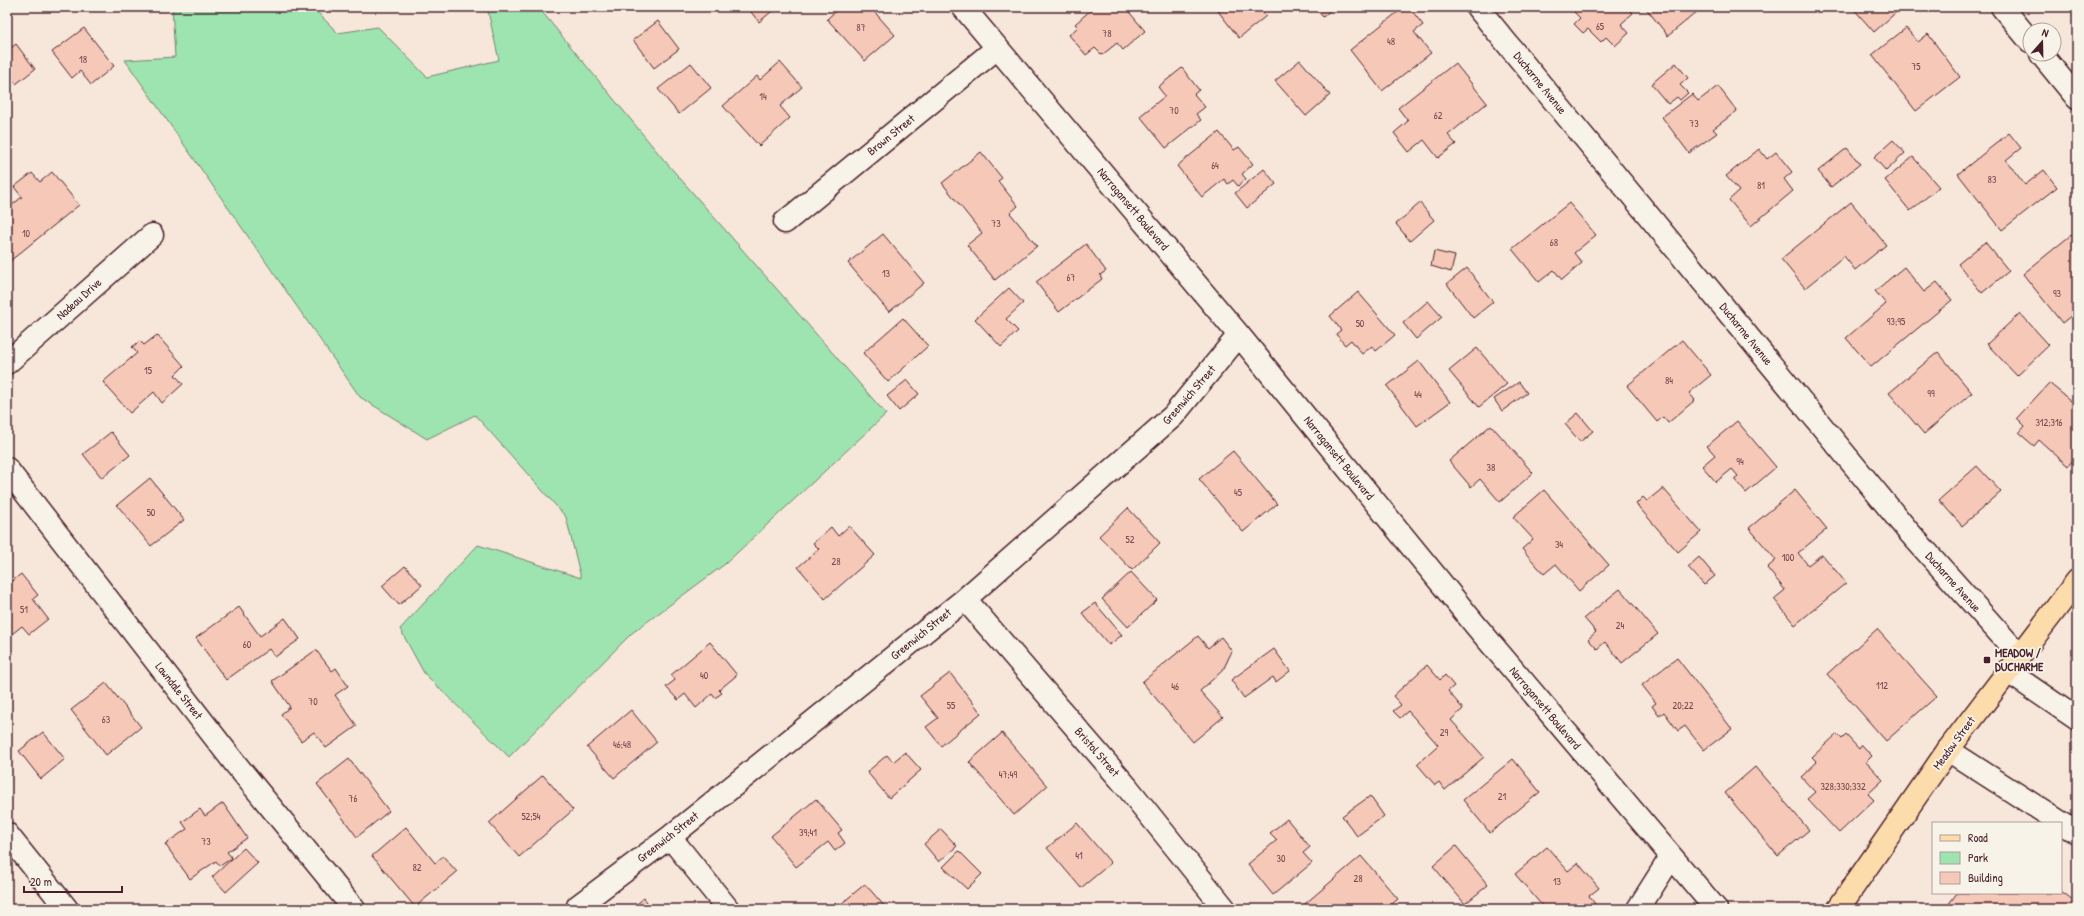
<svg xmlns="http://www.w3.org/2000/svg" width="2084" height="916" font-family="'Patrick Hand',sans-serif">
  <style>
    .green { fill: #9ee4b0; stroke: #74826e }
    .building { fill: #f5c8b8; stroke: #4a1f2b }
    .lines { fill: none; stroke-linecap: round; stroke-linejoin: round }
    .minor-casing { stroke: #4a1f2b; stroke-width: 25 }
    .major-casing { stroke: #4a1f2b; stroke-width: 25 }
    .minor { stroke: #f7f3e8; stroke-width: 22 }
    .major { stroke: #fddcac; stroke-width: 22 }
    .poi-dot { fill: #4a1f2b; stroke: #f7f3e8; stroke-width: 1.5 }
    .labels { text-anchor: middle; stroke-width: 3.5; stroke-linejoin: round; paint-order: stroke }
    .number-label { font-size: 10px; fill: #75494e }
    .street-label { font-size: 12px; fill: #4a1f2b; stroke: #f7f3e8 }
    .poi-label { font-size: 12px; font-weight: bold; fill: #4a1f2b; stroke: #f7f3e8; text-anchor: start }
  </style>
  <rect width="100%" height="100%" fill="#f7e7da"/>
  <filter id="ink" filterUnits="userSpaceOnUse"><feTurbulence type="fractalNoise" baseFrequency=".025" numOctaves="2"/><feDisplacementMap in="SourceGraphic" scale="8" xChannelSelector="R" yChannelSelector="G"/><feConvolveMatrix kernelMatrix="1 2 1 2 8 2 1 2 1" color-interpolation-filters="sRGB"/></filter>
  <g filter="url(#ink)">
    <!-- green -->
    <path class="green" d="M 172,7 L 312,7 L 338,33 L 378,27 L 427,77 L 499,60 L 487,7 L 538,7 L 664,160 L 886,414 L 725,564 L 632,633 L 509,757 L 424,673 L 400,629 L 478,545 L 581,578 L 566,517 L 475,415 L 427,439 L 360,397 L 125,60 L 175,57 Z"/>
    <!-- building -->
    <path class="building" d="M 747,7 L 777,7 L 759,22 Z
      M 840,7 L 870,7 L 895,35 L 865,61 L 827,19 Z
      M 1094,7 L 1125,7 L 1145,31 L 1123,50 L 1117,43 L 1102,55 L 1095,48 L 1086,55 L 1069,35 L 1078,27 L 1075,24 Z
      M 1223,7 L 1259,7 L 1266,16 L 1239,38 L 1218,11 Z
      M 1314,7 L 1334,7 L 1323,17 Z
      M 1404,7 L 1409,7 L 1423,25 L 1414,32 L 1431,53 L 1382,91 L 1350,50 Z
      M 1569,7 L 1627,7 L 1633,13 L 1621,24 L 1629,33 L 1615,46 L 1606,37 L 1601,42 L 1588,29 L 1583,33 L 1574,24 L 1580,18 Z
      M 1645,7 L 1694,7 L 1698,11 L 1668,36 Z
      M 1852,7 L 1902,7 L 1874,32 Z
      M 658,21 L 679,49 L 654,68 L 633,40 Z
      M 84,28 L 114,66 L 91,85 L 80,71 L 72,78 L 52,52 Z
      M 1906,28 L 1918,42 L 1928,34 L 1960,77 L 1916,111 L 1872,55 Z
      M 16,44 L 35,69 L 16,84 L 7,73 L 7,51 Z
      M 1300,60 L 1330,95 L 1306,116 L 1275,81 Z
      M 780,62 L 802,87 L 780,106 L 790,118 L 759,146 L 723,106 L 757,76 L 760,80 Z
      M 691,63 L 711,88 L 679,114 L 658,89 Z
      M 1455,63 L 1487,103 L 1448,135 L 1456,144 L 1438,158 L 1424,140 L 1409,152 L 1394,133 L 1408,121 L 1398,108 Z
      M 1676,63 L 1688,78 L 1680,85 L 1688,93 L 1680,100 L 1677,97 L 1668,104 L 1651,84 Z
      M 1182,68 L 1199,90 L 1194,94 L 1205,107 L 1196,114 L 1201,120 L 1166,148 L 1140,116 L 1165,96 L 1158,87 Z
      M 1718,86 L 1737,111 L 1713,129 L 1717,133 L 1689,153 L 1662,117 L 1692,94 L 1698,101 Z
      M 1219,132 L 1234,150 L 1239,147 L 1253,164 L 1242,174 L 1246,179 L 1238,186 L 1233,180 L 1228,184 L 1224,179 L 1202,197 L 1177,166 Z
      M 2009,133 L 2021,148 L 2006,160 L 2025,185 L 2044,170 L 2057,187 L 2002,230 L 1958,174 Z
      M 1893,140 L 1905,153 L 1886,171 L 1874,157 Z
      M 1847,148 L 1860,164 L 1831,187 L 1818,171 Z
      M 1759,149 L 1767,159 L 1776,152 L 1792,172 L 1784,179 L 1793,191 L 1751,226 L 1729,200 L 1739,191 L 1726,176 Z
      M 981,152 L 1002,178 L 998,181 L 1018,206 L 1010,213 L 1037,246 L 995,280 L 967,245 L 982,233 L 942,183 Z
      M 1913,157 L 1939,187 L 1910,211 L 1885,180 Z
      M 1264,169 L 1276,184 L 1247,208 L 1235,193 Z
      M 52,172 L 79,205 L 10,261 L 7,257 L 7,209 L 22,197 L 14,187 L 32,173 L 40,182 Z
      M 1851,202 L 1886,245 L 1855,270 L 1844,256 L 1805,288 L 1781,259 Z
      M 1420,203 L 1434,220 L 1410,241 L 1396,224 Z
      M 1569,203 L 1596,235 L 1574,253 L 1582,263 L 1562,280 L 1554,270 L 1539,282 L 1512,249 Z
      M 883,234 L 924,283 L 889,312 L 848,263 Z
      M 2071,235 L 2077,241 L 2077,311 L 2062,323 L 2023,274 Z
      M 1985,242 L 2009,271 L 1982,293 L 1958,264 Z
      M 1086,244 L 1106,271 L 1100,275 L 1102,279 L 1059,312 L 1036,282 Z
      M 1434,251 L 1455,256 L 1451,272 L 1431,266 Z
      M 1904,267 L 1924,292 L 1937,282 L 1952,300 L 1871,367 L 1846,338 L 1886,304 L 1875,291 Z
      M 1467,268 L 1493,302 L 1473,318 L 1447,284 Z
      M 1009,288 L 1023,303 L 1006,319 L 1018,331 L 1001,347 L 975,319 Z
      M 1358,292 L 1395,335 L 1376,351 L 1372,346 L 1362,354 L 1351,340 L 1345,345 L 1336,334 L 1341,330 L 1330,316 Z
      M 1428,301 L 1442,317 L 1416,339 L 1403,323 Z
      M 2020,313 L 2049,345 L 2017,376 L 1987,344 Z
      M 903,318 L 928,346 L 888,382 L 863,353 Z
      M 157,335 L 184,366 L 175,375 L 183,384 L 162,403 L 154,392 L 130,413 L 103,382 L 137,353 L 132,347 L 140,341 L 144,345 Z
      M 1682,340 L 1711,375 L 1689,393 L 1695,400 L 1668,423 L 1663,417 L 1657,422 L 1627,386 Z
      M 1477,348 L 1507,384 L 1479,407 L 1449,371 Z
      M 1938,352 L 1972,393 L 1924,434 L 1889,393 Z
      M 1419,361 L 1450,402 L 1417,426 L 1387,386 Z
      M 907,380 L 919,394 L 899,411 L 887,396 Z
      M 1519,382 L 1527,393 L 1502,411 L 1494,399 Z
      M 2049,383 L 2071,401 L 2077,394 L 2077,455 L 2068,466 L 2039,440 L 2034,446 L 2019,433 L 2025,426 L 2017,418 Z
      M 1578,413 L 1593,431 L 1580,442 L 1565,424 Z
      M 1737,421 L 1776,467 L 1746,493 L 1734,479 L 1738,476 L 1732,469 L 1716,482 L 1702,466 L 1715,455 L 1707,446 Z
      M 1491,425 L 1533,473 L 1500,502 L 1480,479 L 1471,487 L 1449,461 Z
      M 111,432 L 130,455 L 102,478 L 83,454 Z
      M 1233,451 L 1277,504 L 1243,532 L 1199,479 Z
      M 1977,466 L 2001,492 L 1962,526 L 1939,500 Z
      M 150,478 L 184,520 L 151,546 L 117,505 Z
      M 1663,488 L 1701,532 L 1678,552 L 1636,504 L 1643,497 L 1647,501 Z
      M 1544,490 L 1609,565 L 1579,591 L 1556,564 L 1544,574 L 1522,549 L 1533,539 L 1513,517 Z
      M 1795,490 L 1827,529 L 1798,553 L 1808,565 L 1822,554 L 1846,583 L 1795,625 L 1774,599 L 1785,590 L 1767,568 L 1776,560 L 1749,528 Z
      M 1128,508 L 1160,543 L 1132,570 L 1099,536 Z
      M 849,526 L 875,555 L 825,599 L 798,567 L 819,549 L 813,543 L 831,527 L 838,536 Z
      M 1699,557 L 1715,576 L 1704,585 L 1688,567 Z
      M 405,566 L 422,585 L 399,605 L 382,586 Z
      M 1131,572 L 1157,600 L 1128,627 L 1102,599 Z
      M 21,574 L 38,595 L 33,599 L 48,619 L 29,634 L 22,626 L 8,637 L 7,585 Z
      M 1620,589 L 1658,634 L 1622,663 L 1605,642 L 1597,649 L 1588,639 L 1596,632 L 1584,618 Z
      M 1095,603 L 1122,635 L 1109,645 L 1082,613 Z
      M 239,607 L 260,636 L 285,618 L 300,639 L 275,657 L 269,649 L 226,680 L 196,638 Z
      M 1877,629 L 1937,696 L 1886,741 L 1827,674 Z
      M 1198,636 L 1208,648 L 1221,637 L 1232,651 L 1223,670 L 1200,691 L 1223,717 L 1193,742 L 1142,682 Z
      M 710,642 L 737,675 L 719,690 L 722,693 L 715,698 L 712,694 L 696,708 L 685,694 L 678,700 L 666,687 L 675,680 L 671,675 Z
      M 1274,649 L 1290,671 L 1276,682 L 1273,677 L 1244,698 L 1231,680 Z
      M 316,650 L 332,671 L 336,668 L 348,686 L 335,695 L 357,726 L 326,748 L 314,732 L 301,741 L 281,714 L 290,707 L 272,681 Z
      M 1677,658 L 1732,729 L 1704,750 L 1685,726 L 1678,731 L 1664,712 L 1659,716 L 1652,706 L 1656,703 L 1642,685 Z
      M 1427,665 L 1440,680 L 1445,675 L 1454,686 L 1448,691 L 1463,709 L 1451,720 L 1484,757 L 1445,790 L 1439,782 L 1435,785 L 1417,764 L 1438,745 L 1408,711 L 1400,718 L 1393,711 L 1401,705 L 1393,696 Z
      M 950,673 L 981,713 L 941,746 L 926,727 L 938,718 L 920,696 Z
      M 106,683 L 141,727 L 106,755 L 71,710 Z
      M 631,710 L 657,742 L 614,778 L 587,747 Z
      M 43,732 L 65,759 L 41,779 L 19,751 Z
      M 1002,733 L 1047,786 L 1014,815 L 969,762 Z
      M 1837,734 L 1842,739 L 1846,735 L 1859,749 L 1862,745 L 1872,756 L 1866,762 L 1883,780 L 1868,794 L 1874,800 L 1839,833 L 1807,799 L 1815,792 L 1801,777 L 1817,762 L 1812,757 Z
      M 905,752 L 921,770 L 889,798 L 867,772 L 887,755 L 893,762 Z
      M 349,759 L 389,811 L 357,837 L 317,784 Z
      M 1513,759 L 1540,792 L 1490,833 L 1463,800 Z
      M 1755,767 L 1809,830 L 1778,856 L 1725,793 Z
      M 543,775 L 573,810 L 519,857 L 489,823 Z
      M 1370,796 L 1384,816 L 1357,836 L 1342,816 Z
      M 816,799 L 842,830 L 838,833 L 845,843 L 835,851 L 828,842 L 796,867 L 771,836 Z
      M 223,803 L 247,838 L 227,852 L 232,858 L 220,866 L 216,861 L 190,879 L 165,844 L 187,829 L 182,822 L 200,809 L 205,816 Z
      M 1287,819 L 1310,847 L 1303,853 L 1312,863 L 1273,895 L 1248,864 L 1277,840 L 1270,833 Z
      M 1077,823 L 1111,863 L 1081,888 L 1047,848 Z
      M 406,827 L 435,863 L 443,856 L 457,872 L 415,907 L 372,856 Z
      M 941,829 L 957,846 L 939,862 L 924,844 Z
      M 1456,846 L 1488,885 L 1465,904 L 1433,866 Z
      M 1547,847 L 1568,871 L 1578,863 L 1599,888 L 1589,896 L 1599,909 L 1545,909 L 1515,874 Z
      M 244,848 L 258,863 L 226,892 L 212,877 Z
      M 959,851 L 982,874 L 967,889 L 943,867 Z
      M 1361,856 L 1398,899 L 1386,909 L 1299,909 Z
      M 865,884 L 887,909 L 835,909 Z
      M 2061,891 L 2077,903 L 2077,909 L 1945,909 L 1957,893 L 2061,893 Z
      M 644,898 L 652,909 L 631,909 Z"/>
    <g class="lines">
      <!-- minor casing -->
      <g class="minor-casing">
        <path id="minor" d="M 963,7 L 1239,335 L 1477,627 L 1716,909
          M 1477,7 L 1908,531 L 2019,655
          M 2002,7 L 2030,41
          M 2041,54 L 2077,98
          M 785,222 L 997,48
          M 7,363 L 152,235
          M 7,469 L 234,762 L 354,909
          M 965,599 L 1127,787 L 1225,909
          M 2007,671 L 2077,719
          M 1948,750 L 2077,833
          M 7,834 L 67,909
          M 670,837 L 728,909
          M 578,906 L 670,837 L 965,599 L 1173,416 L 1239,335
          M 1638,909 L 1671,857"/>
      </g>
      <!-- major casing -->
      <g class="major-casing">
        <path id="major" d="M 1838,909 L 1948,750 L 2077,581"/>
      </g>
      <!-- minor -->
      <use href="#minor" class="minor"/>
      <!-- major -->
      <use href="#major" class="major"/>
    </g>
  </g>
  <!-- markers -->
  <rect class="poi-dot" x="1983" y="656" width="8" height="8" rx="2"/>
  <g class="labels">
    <!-- number labels -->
    <g class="number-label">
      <text x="1600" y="30">65</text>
      <text x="861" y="31">87</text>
      <text x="1107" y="37">78</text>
      <text x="1391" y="45">48</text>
      <text x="83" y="63">18</text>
      <text x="1916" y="70">75</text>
      <text x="763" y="100">14</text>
      <text x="1174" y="114">70</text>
      <text x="1438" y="119">62</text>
      <text x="1694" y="127">73</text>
      <text x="1215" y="169">64</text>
      <text x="1992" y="183">83</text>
      <text x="1761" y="189">81</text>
      <text x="996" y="227">73</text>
      <text x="26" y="237">10</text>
      <text x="1554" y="246">68</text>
      <text x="886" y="277">13</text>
      <text x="1071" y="281">67</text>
      <text x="2057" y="297">93</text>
      <text x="1896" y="325">93;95</text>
      <text x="1360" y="327">50</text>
      <text x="148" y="374">15</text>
      <text x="1669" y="384">84</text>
      <text x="1931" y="397">99</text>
      <text x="1418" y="398">44</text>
      <text x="2049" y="426">312;316</text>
      <text x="1740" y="465">94</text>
      <text x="1491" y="471">38</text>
      <text x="1238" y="496">45</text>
      <text x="151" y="516">50</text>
      <text x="1130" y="543">52</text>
      <text x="1559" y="548">34</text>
      <text x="1788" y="561">100</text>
      <text x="836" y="565">28</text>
      <text x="24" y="613">51</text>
      <text x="1620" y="629">24</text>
      <text x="247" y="648">60</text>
      <text x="704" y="679">40</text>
      <text x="1882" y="689">112</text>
      <text x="1175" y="690">46</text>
      <text x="313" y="705">70</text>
      <text x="951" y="709">55</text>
      <text x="1683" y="709">20;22</text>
      <text x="106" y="723">63</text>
      <text x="1444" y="736">29</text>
      <text x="622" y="748">46;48</text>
      <text x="1008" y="778">47;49</text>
      <text x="1843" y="790">328;330;332</text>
      <text x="1502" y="800">21</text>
      <text x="353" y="802">76</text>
      <text x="531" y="820">52;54</text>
      <text x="808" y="836">39;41</text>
      <text x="206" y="845">73</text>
      <text x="1079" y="859">41</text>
      <text x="1281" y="862">30</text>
      <text x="417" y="871">82</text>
      <text x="1358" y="882">28</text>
      <text x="1557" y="885">13</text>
    </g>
    <!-- street labels -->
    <g class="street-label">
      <text transform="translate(1540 83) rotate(51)" y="4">Ducharme Avenue</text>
      <text transform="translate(891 135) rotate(-39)" y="4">Brown Street</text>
      <text transform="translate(1133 209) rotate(50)" y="4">Narragansett Boulevard</text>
      <text transform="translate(79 299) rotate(-42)" y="4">Nadeau Drive</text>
      <text transform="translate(1746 334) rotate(51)" y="4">Ducharme Avenue</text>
      <text transform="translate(1189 395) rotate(-49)" y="4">Greenwich Street</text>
      <text transform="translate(1339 458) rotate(51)" y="4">Narragansett Boulevard</text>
      <text transform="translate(1953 582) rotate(48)" y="4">Ducharme Avenue</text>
      <text transform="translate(921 634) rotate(-39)" y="4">Greenwich Street</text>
      <text transform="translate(179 691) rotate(52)" y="4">Lawndale Street</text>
      <text transform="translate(1545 708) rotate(50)" y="4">Narragansett Boulevard</text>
      <text transform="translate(1954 743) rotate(-54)" y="4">Meadow Street</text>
      <text transform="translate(1097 752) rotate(49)" y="4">Bristol Street</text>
      <text transform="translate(668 837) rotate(-38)" y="4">Greenwich Street</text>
    </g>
    <!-- poi labels -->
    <g class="poi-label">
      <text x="1995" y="657">MEADOW /<tspan x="1995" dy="14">DUCHARME</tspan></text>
    </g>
  </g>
  <!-- margin -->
  <rect width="2084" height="916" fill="none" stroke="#f7f3e8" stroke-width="24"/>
  <rect x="12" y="12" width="2060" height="892" fill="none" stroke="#4a1f2b" stroke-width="1.5" filter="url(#ink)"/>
  <!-- legend -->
  <rect x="1932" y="822" width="130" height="72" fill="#f7f3e8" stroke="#b29e9c"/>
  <rect x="1940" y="835" width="20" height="6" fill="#fddcac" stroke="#b29e9c"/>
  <text x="1968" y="842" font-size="12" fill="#4a1f2b">Road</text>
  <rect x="1940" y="852" width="20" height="12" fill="#9ee4b0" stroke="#b29e9c"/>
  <text x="1968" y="862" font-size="12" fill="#4a1f2b">Park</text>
  <rect x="1940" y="872" width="20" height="12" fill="#f5c8b8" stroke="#b29e9c"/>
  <text x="1968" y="882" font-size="12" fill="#4a1f2b">Building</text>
  <!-- north arrow -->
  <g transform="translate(2042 42) rotate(20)"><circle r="19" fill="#f7f3e8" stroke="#b29e9c"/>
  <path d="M0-3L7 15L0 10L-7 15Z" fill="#4a1f2b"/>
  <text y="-6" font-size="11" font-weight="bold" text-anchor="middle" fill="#4a1f2b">N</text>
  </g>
  <!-- scale -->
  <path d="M24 886v6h98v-6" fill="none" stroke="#4a1f2b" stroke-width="2"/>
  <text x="30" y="886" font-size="12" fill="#4a1f2b" stroke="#f7f3e8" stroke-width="3" paint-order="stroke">20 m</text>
</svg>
